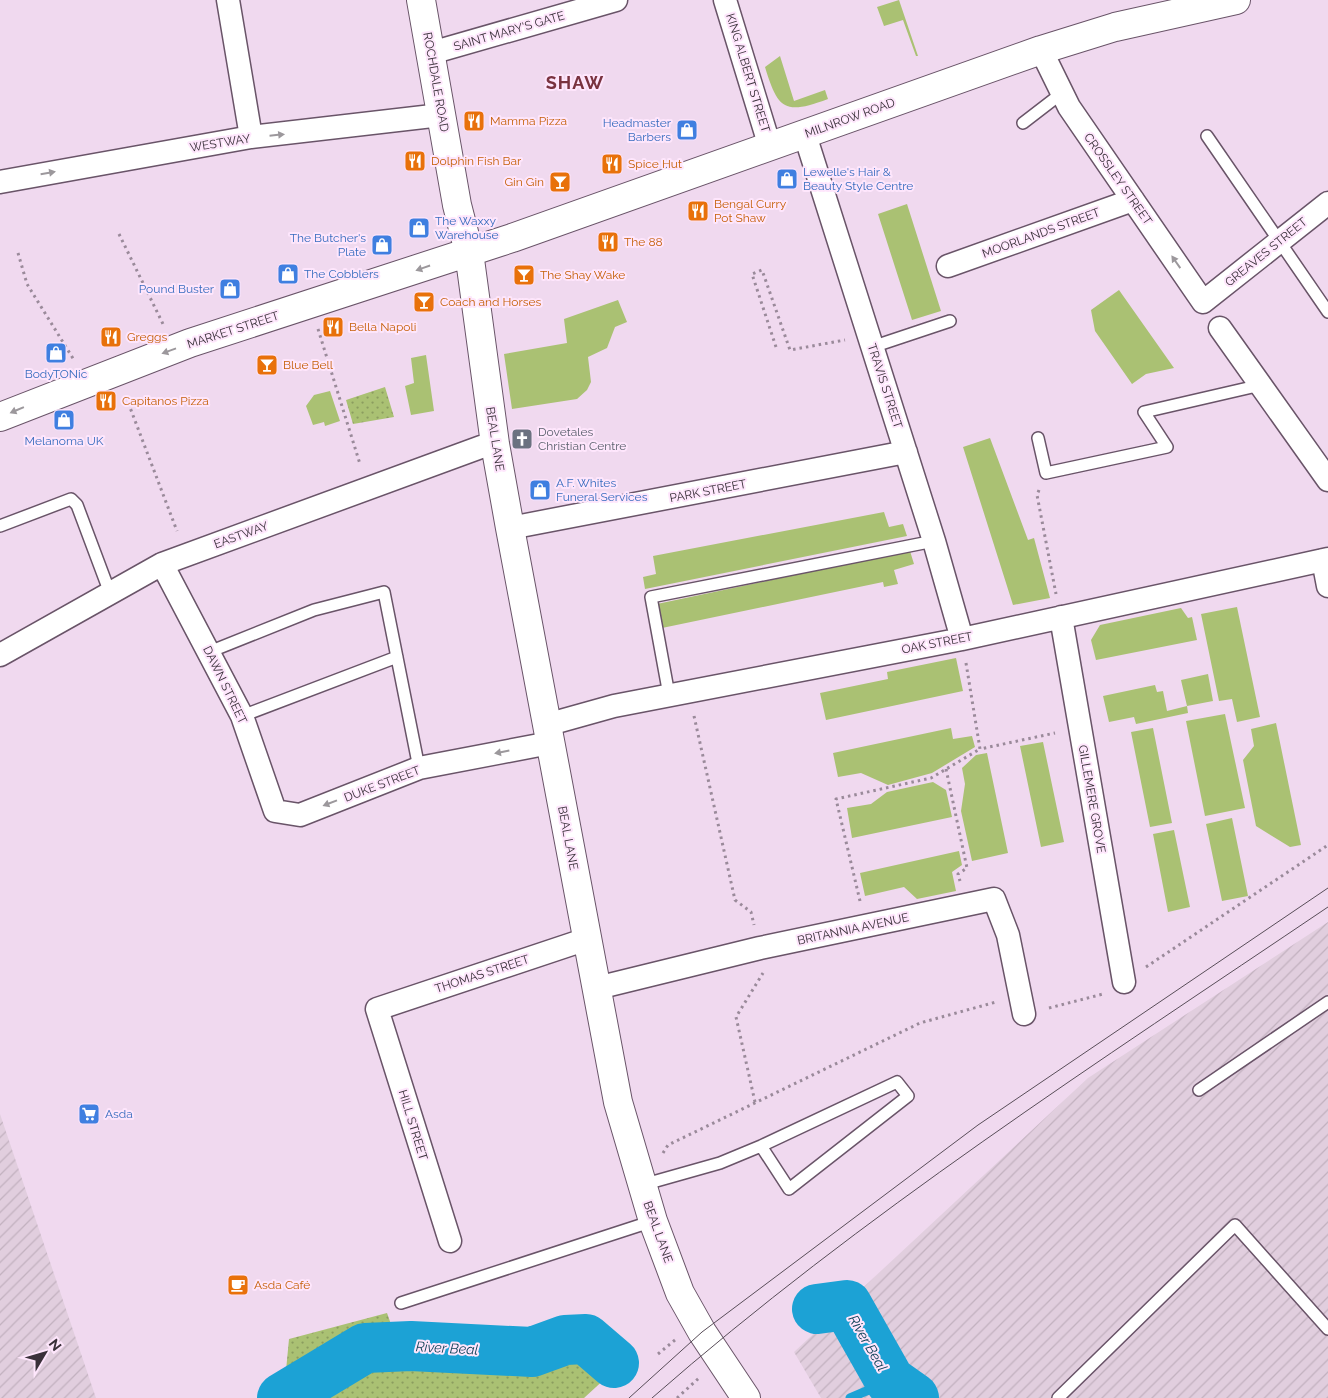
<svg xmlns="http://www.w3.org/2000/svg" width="1328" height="1398" font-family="Raleway,sans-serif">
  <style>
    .industrial { fill: url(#industrial-furrows) }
    .grass { fill: url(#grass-dots) }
    .garden { fill: #aac173 }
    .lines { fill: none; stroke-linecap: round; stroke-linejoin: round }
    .stream { stroke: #1ca2d5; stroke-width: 9 }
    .river { stroke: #1ca2d5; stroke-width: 50 }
    .service-casing { stroke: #695468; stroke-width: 14 }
    .minor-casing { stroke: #695468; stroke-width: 25 }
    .tertiary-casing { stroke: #695468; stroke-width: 30 }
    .path { stroke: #9a8a9a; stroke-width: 3; stroke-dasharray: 2.5 4; stroke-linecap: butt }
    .service { stroke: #fff; stroke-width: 11 }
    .minor { stroke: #fff; stroke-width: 22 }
    .tertiary { stroke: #fff; stroke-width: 28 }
    .tram { stroke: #584d58; stroke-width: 1 }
    .oneway { fill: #9c989c }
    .labels { text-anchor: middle; stroke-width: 4; stroke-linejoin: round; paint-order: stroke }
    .street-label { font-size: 12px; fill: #393039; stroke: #fee6fc }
    .food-label { font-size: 12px; fill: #c56008; stroke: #fee6fc; text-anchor: start }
    .shop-label { font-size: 12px; fill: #366cbe; stroke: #fee6fc; text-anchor: start }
    .worship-label { font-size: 12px; fill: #5b616d; stroke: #fee6fc; text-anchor: start }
    .water-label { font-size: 14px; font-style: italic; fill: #104358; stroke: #fee6fc }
    .district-label { font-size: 18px; font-weight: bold; letter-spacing: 1px; fill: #79323f; stroke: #fee6fc }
  </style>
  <defs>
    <pattern id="industrial-furrows" width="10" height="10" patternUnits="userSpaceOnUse" patternTransform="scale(1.25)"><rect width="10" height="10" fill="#e1cede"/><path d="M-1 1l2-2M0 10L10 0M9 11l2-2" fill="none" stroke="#c2b1bf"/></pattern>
    <pattern id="grass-dots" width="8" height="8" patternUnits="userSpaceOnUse" patternTransform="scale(1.25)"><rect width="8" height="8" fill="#aac173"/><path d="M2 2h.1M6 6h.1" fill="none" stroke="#8b9d5f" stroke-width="1.8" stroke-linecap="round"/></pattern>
  </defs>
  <rect width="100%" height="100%" fill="#f0d9ef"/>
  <!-- industrial -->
  <path class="industrial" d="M 1328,922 L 1328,1398 L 821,1398 L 794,1352 L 1088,1078 Z
    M 0,1114 L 96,1398 L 0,1398 Z"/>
  <!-- grass -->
  <path class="grass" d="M 385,387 L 394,417 L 353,424 L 346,400 Z
    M 387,1313 L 402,1355 L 448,1339 L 542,1358 L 568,1341 L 608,1376 L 584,1398 L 268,1398 L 285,1381 L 289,1339 Z"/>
  <!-- garden -->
  <path class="garden" d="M 899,0 L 918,56 L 916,56 L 903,20 L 884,26 L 877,7 Z
    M 780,56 L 794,101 L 825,90 L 828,99 C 785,115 778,110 765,67 Z
    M 907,204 L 941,311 L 912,320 L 878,214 Z
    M 1119,290 L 1174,368 L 1146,374 L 1132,384 L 1095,331 L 1091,310 Z
    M 618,300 L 627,322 L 615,327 L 607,348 L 588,357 L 591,382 L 587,390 L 577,399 L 512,409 L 504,354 L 567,343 L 564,319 Z
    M 426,355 L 434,411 L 411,415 L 405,386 L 414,383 L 411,358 Z
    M 330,391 L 340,421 L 325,426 L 324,422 L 313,425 L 306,406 L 314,395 Z
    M 990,438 L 1028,540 L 1034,538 L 1050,598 L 1013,605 L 963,447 Z
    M 884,512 L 889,527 L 903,524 L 907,536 L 645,589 L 643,577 L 656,574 L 653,556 Z
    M 910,551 L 914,564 L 894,570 L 898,584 L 884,587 L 883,582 L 662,628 L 657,604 Z
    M 1237,607 L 1260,717 L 1237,722 L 1232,699 L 1219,701 L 1201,614 Z
    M 1181,608 L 1188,618 L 1192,617 L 1197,640 L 1096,660 L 1091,640 L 1100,625 Z
    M 956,658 L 963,691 L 826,720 L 820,693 L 888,679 L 887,672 Z
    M 1208,674 L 1213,701 L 1187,706 L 1188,713 L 1136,724 L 1134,717 L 1109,722 L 1103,696 L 1155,685 L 1157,692 L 1163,691 L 1167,711 L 1187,706 L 1181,680 Z
    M 1225,714 L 1245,808 L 1205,816 L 1186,721 Z
    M 1276,723 L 1301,845 L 1290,847 L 1256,826 L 1243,760 L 1254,746 L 1251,729 Z
    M 951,728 L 953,739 L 972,736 L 975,747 L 932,773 L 888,785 L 861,773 L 838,777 L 833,753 Z
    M 1153,728 L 1172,823 L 1150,827 L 1131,732 Z
    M 1043,742 L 1064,842 L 1041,847 L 1020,746 Z
    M 987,753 L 1008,853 L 972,861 L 961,811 L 965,784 L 962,768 L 976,755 Z
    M 933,782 L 946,790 L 952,817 L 852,838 L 847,808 L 871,804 L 887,792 Z
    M 1232,818 L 1248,896 L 1222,901 L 1206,824 Z
    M 1174,830 L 1190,907 L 1168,912 L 1153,834 Z
    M 959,851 L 962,865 L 952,872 L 956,891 L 917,899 L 904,887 L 865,896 L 860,873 Z"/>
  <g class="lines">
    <!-- stream -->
    <path class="stream" d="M 850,1398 L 890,1381"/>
    <!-- river -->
    <path class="river" d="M 817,1309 L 847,1305 L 890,1381 L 914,1398
      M 282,1398 L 365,1348 L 411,1346 L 532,1352 L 565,1340 L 586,1339 L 614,1363"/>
    <!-- service casing -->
    <g class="service-casing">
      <path id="service" d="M 1023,123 L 1062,93
        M 1207,136 L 1328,312
        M 872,347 L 950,321
        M 1038,438 L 1046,473 L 1167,447 L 1144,412 L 1261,385
        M 0,526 L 71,499 L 77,505 L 110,593
        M 209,652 L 314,610 L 384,592 L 419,768
        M 669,695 L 651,597 L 934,541
        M 242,716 L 397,657
        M 1199,1090 L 1328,1002
        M 642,1185 L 720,1163 L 761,1146 L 897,1082 L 908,1096 L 789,1189 L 761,1146
        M 401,1303 L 653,1221
        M 1058,1398 L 1235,1225 L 1328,1329"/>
    </g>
    <!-- minor casing -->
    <g class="minor-casing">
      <path id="minor" d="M 228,0 L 251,137
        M 725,0 L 770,147
        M 1041,50 L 1069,107 L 1203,302 L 1328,203
        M 431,53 L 616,0
        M 805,135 L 934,541 L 962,639
        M 0,182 L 251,137 L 441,115
        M 948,266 L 1133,200
        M 1220,328 L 1328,480
        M 510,528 L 906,452
        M 1323,560 L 1328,586
        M 162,564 L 242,716 L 275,811 L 300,815 L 419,768 L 550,743
        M 1061,617 L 1124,982
        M 0,655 L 162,564 L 481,447 L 495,444
        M 546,725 L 614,706 L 962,639 L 1328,559
        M 597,988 L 760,948 L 994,899 L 1008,935 L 1024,1014
        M 450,1241 L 377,1009 L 587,939"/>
    </g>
    <!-- tertiary casing -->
    <g class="tertiary-casing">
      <path id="tertiary" d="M 421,0 L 457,205 L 469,252 L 495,444 L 510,528 L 618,1102 L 653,1221 L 680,1293 L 702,1332 L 746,1398
        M 0,417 L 190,343 L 512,238 L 1041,50 L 1115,27 L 1236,0"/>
    </g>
    <!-- path -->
    <path class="path" d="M 119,234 L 163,324
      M 18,253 L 27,284 L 74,360
      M 318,329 L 360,464
      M 776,347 L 752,274 L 762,270 L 790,350 L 845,340
      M 126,397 L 177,531
      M 1039,490 L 1037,495 L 1056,594
      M 966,663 L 980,749 L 1055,733
      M 694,716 L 735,900 L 751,912 L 754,925
      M 946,769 L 967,868 L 958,874 L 960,881
      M 860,901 L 836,799 L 931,778 L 980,749
      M 1146,967 L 1328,845
      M 1049,1008 L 1103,994
      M 755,1102 L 736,1017 L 763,973
      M 663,1153 L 668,1145 L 920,1023 L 996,1002
      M 658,1354 L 675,1340
      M 677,1398 L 699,1378"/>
    <!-- service -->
    <use href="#service" class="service"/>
    <!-- minor -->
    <use href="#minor" class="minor"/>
    <!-- tertiary -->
    <use href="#tertiary" class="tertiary"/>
    <!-- tram -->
    <path class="tram" d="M 629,1398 L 702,1332 L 978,1125 L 1328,888
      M 652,1398 C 862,1214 1097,1063 1328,907"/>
  </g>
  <!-- one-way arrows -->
  <defs><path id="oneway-solid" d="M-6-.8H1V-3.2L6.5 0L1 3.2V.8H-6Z" transform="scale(1.25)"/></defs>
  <g class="oneway">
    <use href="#oneway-solid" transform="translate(277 135) rotate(-6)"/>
    <use href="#oneway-solid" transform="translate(48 173) rotate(-10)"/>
    <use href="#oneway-solid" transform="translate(1176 262) rotate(-125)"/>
    <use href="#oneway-solid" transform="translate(423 268) rotate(161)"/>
    <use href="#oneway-solid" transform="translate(169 351) rotate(160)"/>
    <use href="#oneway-solid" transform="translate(17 410) rotate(157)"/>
    <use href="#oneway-solid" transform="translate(502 752) rotate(169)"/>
    <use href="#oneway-solid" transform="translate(330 803) rotate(159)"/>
  </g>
  <!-- icons -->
  <defs>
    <g id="restaurant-square" transform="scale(1.125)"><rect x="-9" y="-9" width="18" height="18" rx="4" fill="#e8710a" stroke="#fee6fc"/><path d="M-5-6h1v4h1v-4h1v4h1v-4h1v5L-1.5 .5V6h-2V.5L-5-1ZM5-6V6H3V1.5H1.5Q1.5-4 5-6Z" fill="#fff"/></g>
    <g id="shop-square" transform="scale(1.125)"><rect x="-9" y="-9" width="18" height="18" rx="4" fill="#3f7fe0" stroke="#fee6fc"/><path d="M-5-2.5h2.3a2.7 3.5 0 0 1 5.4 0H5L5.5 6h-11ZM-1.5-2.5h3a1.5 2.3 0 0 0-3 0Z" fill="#fff"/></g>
    <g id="bar-square" transform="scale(1.125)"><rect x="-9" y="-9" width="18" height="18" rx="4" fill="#e8710a" stroke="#fee6fc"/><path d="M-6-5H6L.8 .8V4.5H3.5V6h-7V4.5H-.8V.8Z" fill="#fff"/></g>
    <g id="church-square" transform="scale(1.125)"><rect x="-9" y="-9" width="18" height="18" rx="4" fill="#6b7280" stroke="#fee6fc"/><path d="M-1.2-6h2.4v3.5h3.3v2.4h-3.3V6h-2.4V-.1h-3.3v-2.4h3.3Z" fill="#fff"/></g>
    <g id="supermarket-square" transform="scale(1.125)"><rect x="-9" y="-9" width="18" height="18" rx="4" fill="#3f7fe0" stroke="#fee6fc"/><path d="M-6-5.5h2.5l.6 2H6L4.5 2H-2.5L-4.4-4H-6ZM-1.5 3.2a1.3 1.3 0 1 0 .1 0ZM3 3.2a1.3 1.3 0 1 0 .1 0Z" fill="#fff"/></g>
    <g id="cafe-square" transform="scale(1.125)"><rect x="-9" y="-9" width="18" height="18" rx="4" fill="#e8710a" stroke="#fee6fc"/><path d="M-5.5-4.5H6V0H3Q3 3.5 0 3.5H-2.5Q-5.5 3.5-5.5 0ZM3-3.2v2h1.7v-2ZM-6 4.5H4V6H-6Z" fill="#fff"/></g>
  </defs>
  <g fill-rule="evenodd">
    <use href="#restaurant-square" x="474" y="121"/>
    <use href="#shop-square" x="687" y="130"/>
    <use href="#restaurant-square" x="415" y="161"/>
    <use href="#restaurant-square" x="612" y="164"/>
    <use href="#shop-square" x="787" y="179"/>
    <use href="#bar-square" x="560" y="182"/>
    <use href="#restaurant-square" x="698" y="211"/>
    <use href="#shop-square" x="419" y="228"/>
    <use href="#restaurant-square" x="608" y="242"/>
    <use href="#shop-square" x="382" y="245"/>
    <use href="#shop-square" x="288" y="274"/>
    <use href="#bar-square" x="524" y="275"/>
    <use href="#shop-square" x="230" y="289"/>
    <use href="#bar-square" x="424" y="302"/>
    <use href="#restaurant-square" x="333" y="327"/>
    <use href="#restaurant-square" x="111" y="337"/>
    <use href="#shop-square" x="56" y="353"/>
    <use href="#bar-square" x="267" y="365"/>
    <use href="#restaurant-square" x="106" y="401"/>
    <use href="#shop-square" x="64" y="420"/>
    <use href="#church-square" x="522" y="439"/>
    <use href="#shop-square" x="540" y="490"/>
    <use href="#supermarket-square" x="89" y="1114"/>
    <use href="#cafe-square" x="238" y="1285"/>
  </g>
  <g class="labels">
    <!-- street labels -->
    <g class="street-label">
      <text transform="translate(509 31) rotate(-16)" y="4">SAINT MARY'S GATE</text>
      <text transform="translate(748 73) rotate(73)" y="4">KING ALBERT STREET</text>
      <text transform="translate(436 82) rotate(80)" y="4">ROCHDALE ROAD</text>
      <text transform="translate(850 118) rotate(-20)" y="4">MILNROW ROAD</text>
      <text transform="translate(220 143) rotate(-9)" y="4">WESTWAY</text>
      <text transform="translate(1118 179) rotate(55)" y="4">CROSSLEY STREET</text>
      <text transform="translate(1041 233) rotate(-20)" y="4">MOORLANDS STREET</text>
      <text transform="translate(1266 252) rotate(-39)" y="4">GREAVES STREET</text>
      <text transform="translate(233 330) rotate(-18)" y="4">MARKET STREET</text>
      <text transform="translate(885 386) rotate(72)" y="4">TRAVIS STREET</text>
      <text transform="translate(495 439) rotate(81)" y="4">BEAL LANE</text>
      <text transform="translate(708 491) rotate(-11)" y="4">PARK STREET</text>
      <text transform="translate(241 535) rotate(-20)" y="4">EASTWAY</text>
      <text transform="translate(937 643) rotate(-11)" y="4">OAK STREET</text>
      <text transform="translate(225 685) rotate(64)" y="4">DAWN STREET</text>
      <text transform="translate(382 784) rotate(-21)" y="4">DUKE STREET</text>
      <text transform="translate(1092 799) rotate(80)" y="4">GILLEMERE GROVE</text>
      <text transform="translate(568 838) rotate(79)" y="4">BEAL LANE</text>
      <text transform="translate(853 929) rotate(-12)" y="4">BRITANNIA AVENUE</text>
      <text transform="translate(482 974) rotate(-18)" y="4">THOMAS STREET</text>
      <text transform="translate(413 1125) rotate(73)" y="4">HILL STREET</text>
      <text transform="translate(658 1232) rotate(70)" y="4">BEAL LANE</text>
    </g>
    <!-- food labels -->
    <g class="food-label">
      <text x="490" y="125">Mamma Pizza</text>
      <text x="431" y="165">Dolphin Fish Bar</text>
      <text x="628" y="168">Spice Hut</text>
      <text x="544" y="186" text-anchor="end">Gin Gin</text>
      <text x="714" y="208">Bengal Curry<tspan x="714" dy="14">Pot Shaw</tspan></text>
      <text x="624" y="246">The 88</text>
      <text x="540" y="279">The Shay Wake</text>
      <text x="440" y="306">Coach and Horses</text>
      <text x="349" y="331">Bella Napoli</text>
      <text x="127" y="341">Greggs</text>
      <text x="283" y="369">Blue Bell</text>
      <text x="122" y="405">Capitanos Pizza</text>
      <text x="254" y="1289">Asda Café</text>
    </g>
    <!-- shop labels -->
    <g class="shop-label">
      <text x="671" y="127" text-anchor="end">Headmaster<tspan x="671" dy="14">Barbers</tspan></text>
      <text x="803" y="176">Lewelle's Hair &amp;<tspan x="803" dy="14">Beauty Style Centre</tspan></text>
      <text x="435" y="225">The Waxxy<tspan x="435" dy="14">Warehouse</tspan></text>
      <text x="366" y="242" text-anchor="end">The Butcher's<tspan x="366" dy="14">Plate</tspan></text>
      <text x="304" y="278">The Cobblers</text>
      <text x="214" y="293" text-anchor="end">Pound Buster</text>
      <text x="56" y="378" text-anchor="middle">BodyTONic</text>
      <text x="64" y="445" text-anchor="middle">Melanoma UK</text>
      <text x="556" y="487">A.F. Whites<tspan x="556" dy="14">Funeral Services</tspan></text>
      <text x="105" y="1118">Asda</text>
    </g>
    <!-- worship labels -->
    <g class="worship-label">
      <text x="538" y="436">Dovetales<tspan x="538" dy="14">Christian Centre</tspan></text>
    </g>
    <!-- water labels -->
    <g class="water-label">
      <text transform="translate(868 1343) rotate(60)" y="5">River Beal</text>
      <text transform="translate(447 1348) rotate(3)" y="5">River Beal</text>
    </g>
    <!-- district labels -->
    <g class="district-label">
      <text x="575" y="89">SHAW</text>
    </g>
  </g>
  <!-- north arrow -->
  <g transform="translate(45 1353) rotate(52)" stroke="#fee6fc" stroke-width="4" paint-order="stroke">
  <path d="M0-4L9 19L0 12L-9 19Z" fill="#393039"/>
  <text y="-8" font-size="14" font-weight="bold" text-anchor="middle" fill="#393039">N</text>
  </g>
</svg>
